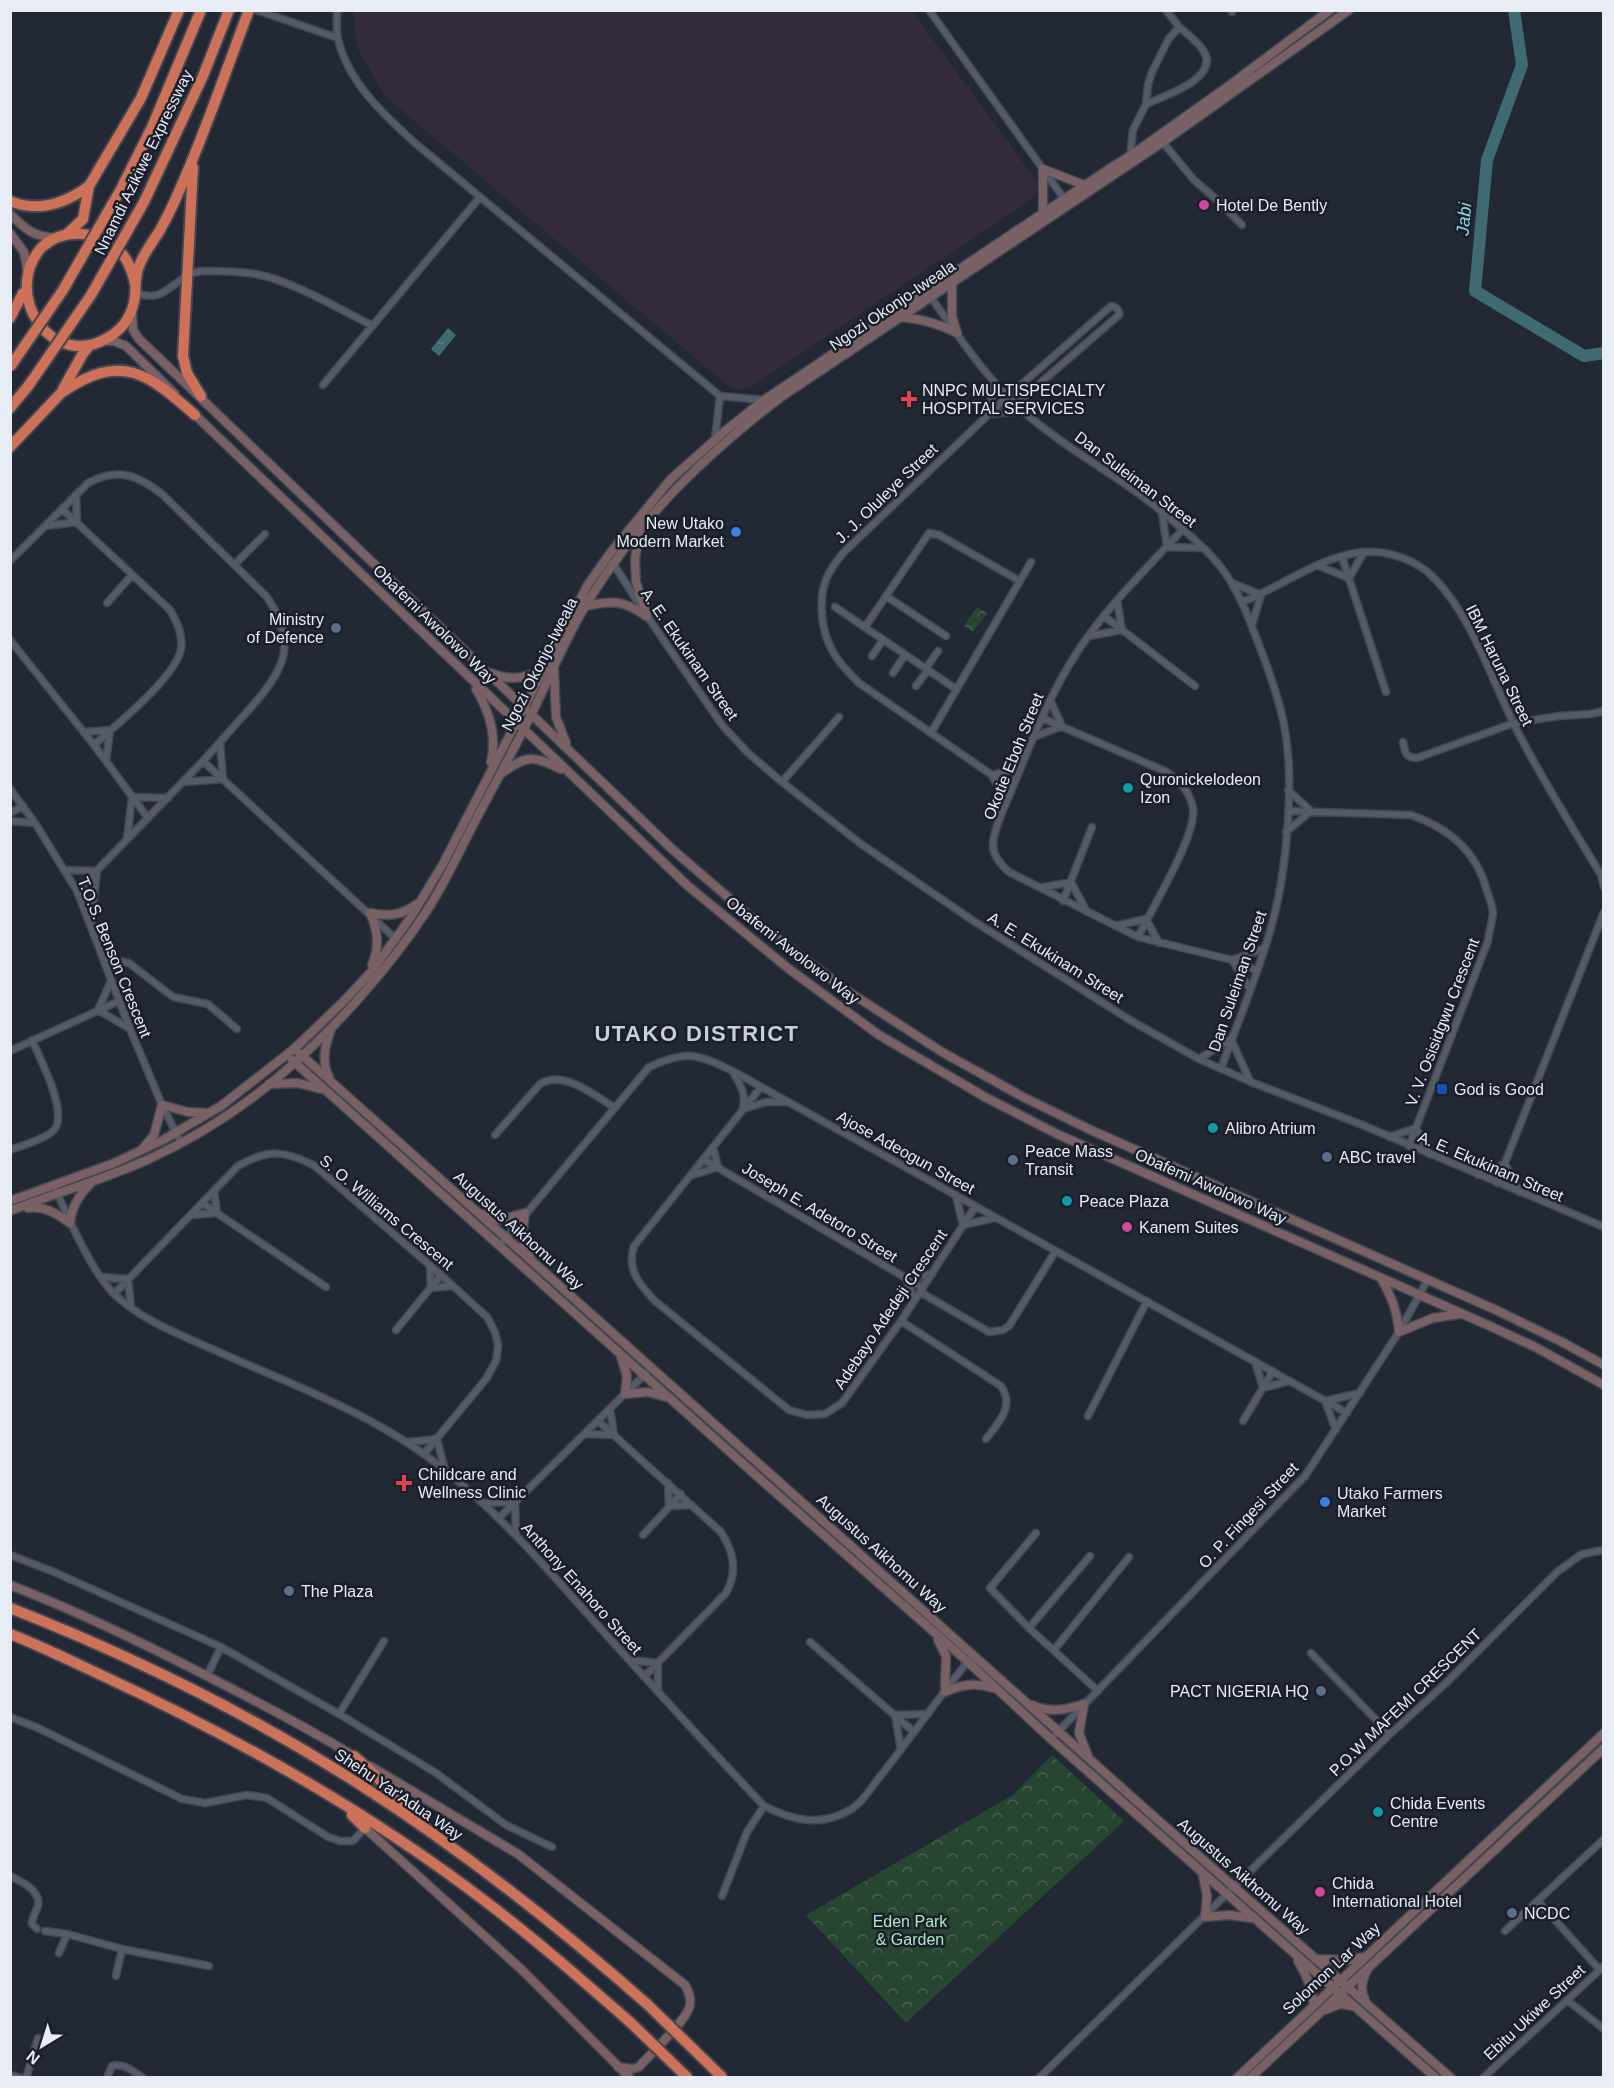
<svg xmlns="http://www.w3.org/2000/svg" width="1614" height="2088" font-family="Arial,sans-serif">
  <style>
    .industrial { fill: #342c3c }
    .forest { fill: url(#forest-crowns) }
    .water { fill: url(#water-ripples) }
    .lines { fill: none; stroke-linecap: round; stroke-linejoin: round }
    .river { stroke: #3e6b71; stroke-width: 12 }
    .street-casing { stroke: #414650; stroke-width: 9 }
    .secondary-casing { stroke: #414650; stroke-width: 11 }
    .highway-casing { stroke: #414650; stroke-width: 14 }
    .street { stroke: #555a6a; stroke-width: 6 }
    .secondary { stroke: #796165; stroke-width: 8 }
    .highway { stroke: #ce7159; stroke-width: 10 }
    .highway-bridge-casing { stroke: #414650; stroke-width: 14; stroke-linecap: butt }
    .highway-bridge { stroke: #ce7159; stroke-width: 10 }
    .hotel-dot { fill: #d1479c; stroke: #1a1e2b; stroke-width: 2 }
    .health-dot { fill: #e0444e; stroke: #1a1e2b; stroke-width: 2 }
    .shop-dot { fill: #3f7fe0; stroke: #1a1e2b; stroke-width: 2 }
    .service-dot { fill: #5c6f8a; stroke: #1a1e2b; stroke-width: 2 }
    .culture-dot { fill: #0f9aa8; stroke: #1a1e2b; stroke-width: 2 }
    .transit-dot { fill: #1a4fb4; stroke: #1a1e2b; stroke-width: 2 }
    .labels { text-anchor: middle; stroke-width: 5; stroke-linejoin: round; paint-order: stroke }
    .street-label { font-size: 16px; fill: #e8ecf5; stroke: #1a1e2b }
    .poi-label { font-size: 16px; fill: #e8ecf5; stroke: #1a1e2b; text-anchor: start }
    .park-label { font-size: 16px; fill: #aee8c1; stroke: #1a1e2b }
    .water-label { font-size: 18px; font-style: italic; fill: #88d9e4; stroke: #1a1e2b }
    .district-label { font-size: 22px; font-weight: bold; letter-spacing: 1.5px; fill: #c8cfe0; stroke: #1a1e2b }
  </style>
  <defs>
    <pattern id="forest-crowns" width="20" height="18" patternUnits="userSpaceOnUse" patternTransform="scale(1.5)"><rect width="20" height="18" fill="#284733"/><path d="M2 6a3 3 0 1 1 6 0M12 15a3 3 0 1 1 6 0" fill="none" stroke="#476251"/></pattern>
    <pattern id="water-ripples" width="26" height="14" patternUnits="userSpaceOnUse" patternTransform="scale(1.5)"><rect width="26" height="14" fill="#3e6b71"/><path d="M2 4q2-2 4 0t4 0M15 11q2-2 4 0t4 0" fill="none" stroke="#5a8086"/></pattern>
  </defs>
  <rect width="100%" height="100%" fill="#232835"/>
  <!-- industrial -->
  <path class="industrial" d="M 353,11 L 912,11 L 1035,179 L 1039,190 L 1030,200 L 749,388 L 738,390 L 727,385 L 385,96 L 357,47 Z"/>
  <!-- forest -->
  <path class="forest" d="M 977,607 L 987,613 L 973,632 L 964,626 Z
    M 1052,1755 L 1124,1821 L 906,2023 L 806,1915 L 1013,1795 Z"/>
  <!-- water -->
  <path class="water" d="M 448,328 L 456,335 L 439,356 L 431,349 Z"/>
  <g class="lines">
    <!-- river -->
    <path class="river" d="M 1514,10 L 1522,65 L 1487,160 L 1475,291 L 1584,356 L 1604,353"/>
    <!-- street casing -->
    <g class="street-casing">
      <path id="street" d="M 256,10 L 338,38
        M 337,10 C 337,19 336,30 338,39 C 348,82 383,114 415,143 L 720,396 L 764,400
        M 929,10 L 1065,200
        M 1231,10 L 1232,12
        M 1146,104 C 1164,96 1222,78 1203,50 C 1197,41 1187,34 1179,27
        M 1160,139 L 1194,180 L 1215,198 L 1242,225
        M 1130,156 L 1133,130 L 1146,104 L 1148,85 L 1152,72 L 1168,40 L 1179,27 L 1166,10
        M 136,293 C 169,306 175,271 205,271 C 223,271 243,271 260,275 C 294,282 341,310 373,326
        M 930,296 C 958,335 986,379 1023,411 C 1069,452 1127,480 1173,521 C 1190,535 1207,550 1220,566 C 1238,589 1249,618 1259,645 C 1269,671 1279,698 1284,725 C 1295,779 1287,870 1272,924 C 1259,973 1238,1021 1221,1069
        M 994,383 L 989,414 L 1023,411
        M 323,385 L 480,197
        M 715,439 L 720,396
        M 62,509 L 170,610 C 177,622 183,634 181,649 C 176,677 116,725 94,745
        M 1162,512 L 1167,547 L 1203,548
        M 45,526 L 77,522 L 76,495
        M 1183,529 C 1151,564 1117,597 1089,635 C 1054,682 1034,736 1012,789 C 1006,804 993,830 993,845 C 993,856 1001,865 1009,872 L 1138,937 L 1232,960 L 1256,970
        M 1342,557 L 1386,692
        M 10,561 L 88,483 C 118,467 138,475 163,495 L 267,597 C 300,648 282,672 247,712 C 232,728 218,745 203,761 L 397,940
        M 612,562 L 647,616 L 722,725 L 748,753 L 782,782 L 861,844 L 972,920 L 1130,1020 L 1199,1059 L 1251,1082 L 1360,1124 L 1604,1227
        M 234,565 L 265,534
        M 1319,566 L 1349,578 L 1364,552
        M 1232,583 L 1261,595 L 1252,625
        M 886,596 L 946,636
        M 1242,602 C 1281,587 1320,556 1363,552 C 1388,550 1417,560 1434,578 C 1474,618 1494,688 1521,738 C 1545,784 1574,830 1601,875 L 1604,887
        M 107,603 L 132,575
        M 835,607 L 956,689
        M 1104,616 L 1195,686
        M 865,627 L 929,533 L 939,535 L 1020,581
        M 1089,636 L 1122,630 L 1117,600
        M 10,640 L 94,745 L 148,818
        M 872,656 L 883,640
        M 926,668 L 938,651
        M 893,673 L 905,655
        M 916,686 L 928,670
        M 1042,718 L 1167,772 C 1179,781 1191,792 1193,809 C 1197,835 1151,910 1138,937
        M 84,732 L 110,730 L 106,761
        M 931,733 L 1031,562
        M 1034,737 L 1062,726 L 1050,700
        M 1403,742 C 1406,753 1404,757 1417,758 L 1514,723 L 1559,716 L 1590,714 L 1604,711
        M 184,782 L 223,779 L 220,742
        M 782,782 L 839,717
        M 10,789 L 35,823 L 77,891 L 130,1029 L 162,1105 L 181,1143
        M 1012,789 L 859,683 C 848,672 836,660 830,646 C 820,625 818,593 829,573 C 833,566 838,559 843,553 L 1007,397 L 1111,306 C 1115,306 1120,310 1119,315 L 1016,404
        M 1006,803 L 992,775 L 1021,768
        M 1288,811 L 1411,815 C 1449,828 1477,852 1487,891 C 1489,898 1493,906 1493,913 C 1492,922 1489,932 1488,941 L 1409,1146
        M 10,813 L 23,806
        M 10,821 L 35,823
        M 1286,832 L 1311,811 L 1288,790
        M 127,839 L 132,797 L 168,798
        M 64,870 L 97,871 L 91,924
        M 1040,888 L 1071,882 L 1087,912
        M 77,891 L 203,761
        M 1063,901 L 1092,827
        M 1115,926 L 1146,919 L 1159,943
        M 104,958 L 129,963 L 173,997 L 208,1004 L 237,1029
        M 111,981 L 98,1010 L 130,1029
        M 1250,989 L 1232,960 L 1265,948
        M 10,1051 L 119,1001
        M 1199,1059 L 1231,1039 L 1250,1081
        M 734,1074 C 741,1086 746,1094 743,1108
        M 761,1087 L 634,1246 C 626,1270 640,1285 655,1301 L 789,1410 L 807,1415 L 825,1414 L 842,1403 L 901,1321 L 975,1207
        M 743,1109 L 766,1102 L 786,1102
        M 495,1135 L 540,1084 C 564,1069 595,1096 615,1108
        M 1389,1137 L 1416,1128 L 1429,1154
        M 10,1150 C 23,1145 43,1140 53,1131 C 70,1115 40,1059 32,1040
        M 703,1159 L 923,1288
        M 1478,1175 L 1505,1164 L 1519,1192
        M 690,1176 L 718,1167 L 713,1147
        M 1497,1183 L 1604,912
        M 56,1191 C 70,1221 90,1268 112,1292 C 141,1321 184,1336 221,1353 C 298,1387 379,1416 446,1471 C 500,1515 545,1566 591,1618 C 648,1681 705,1744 764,1806 C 792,1820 819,1827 848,1811 C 862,1804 872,1786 882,1774 C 912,1736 939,1697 969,1660
        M 956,1196 L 963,1225 L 994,1218
        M 202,1203 L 326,1287
        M 191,1215 L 217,1213 L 214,1191
        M 499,1246 L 649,1067 C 660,1062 672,1057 685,1056 C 710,1053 766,1091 790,1103 L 1347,1413
        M 430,1265 L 431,1288 L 453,1286
        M 101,1277 L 128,1279 L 131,1307
        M 920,1292 L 989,1332 L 1003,1330 L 1009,1326 L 1055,1252
        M 114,1294 L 238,1166 C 268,1149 284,1150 315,1166 L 441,1275 L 487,1317 L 495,1332 L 498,1346 L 496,1361 L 486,1379 L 424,1454
        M 914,1301 L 906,1278 L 932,1274
        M 901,1321 L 1001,1386 C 1015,1407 999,1422 986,1439
        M 396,1330 L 441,1275
        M 1255,1361 L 1263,1388 L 1290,1381
        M 1088,1416 L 1147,1301
        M 598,1421 L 721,1532 C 734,1553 738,1571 726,1593 L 644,1677
        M 1243,1421 L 1273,1371
        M 1336,1430 L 1325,1401 L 1360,1393
        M 584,1434 L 614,1435 L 610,1409
        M 408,1442 L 437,1439 L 445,1470
        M 668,1483 L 669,1506 L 692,1505
        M 483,1503 L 515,1502 L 516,1534
        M 499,1518 L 646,1373
        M 1036,1533 L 990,1588 L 1029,1628 L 1098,1691
        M 643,1535 L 681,1494
        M 10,1555 L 54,1572 L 221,1647 L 339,1714 L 436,1773 L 506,1825 L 552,1847
        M 1029,1628 L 1090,1556
        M 810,1642 L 914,1732
        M 1054,1650 L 1129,1557
        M 1311,1653 L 1390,1734
        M 629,1660 L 658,1663 L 658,1692
        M 207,1676 L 221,1647
        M 339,1714 L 384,1641
        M 10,1717 L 38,1728 L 182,1799 L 205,1803 L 247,1795 L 267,1798 L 328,1837 L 340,1841 L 353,1841 L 365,1828
        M 1051,1739 L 1305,1476 L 1399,1332 L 1427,1281
        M 901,1750 L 895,1715 L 928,1714
        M 10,1876 C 22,1882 41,1890 38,1906 C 36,1912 32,1917 32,1924 L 37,1929
        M 722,1896 L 747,1832 L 764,1806
        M 1538,1901 L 1599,1969
        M 45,1931 L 67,1934 L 122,1949 L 116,1976
        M 1505,1931 L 1604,1839
        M 122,1949 L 209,1966
        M 59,1953 L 67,1934
        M 1567,2000 L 1604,2029
        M 10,2075 L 21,2078
        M 26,2078 L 38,2038
        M 107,2078 L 112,2066 C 124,2063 133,2071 143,2078
        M 1039,2078 L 1390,1734 L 1445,1684 L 1557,1572 L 1582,1554 L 1604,1550
        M 1483,2078 L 1604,1966"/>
    </g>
    <!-- secondary casing -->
    <g class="secondary-casing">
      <path id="secondary" d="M 1043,213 L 1043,169 L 1084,185
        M 10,214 C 26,230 33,236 55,238
        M 10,233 L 24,252 L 27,269
        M 952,283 L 952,316 L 957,333
        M 132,312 L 133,330 L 139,339 L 672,849 L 766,930 L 846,990 L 942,1052 L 1025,1098 L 1093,1131 L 1496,1310 L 1562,1342 L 1604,1365
        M 901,317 C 922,319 938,323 957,333
        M 104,341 L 114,341 L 126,346 L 175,394
        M 192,412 L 688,886 L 789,969 L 879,1035 L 985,1097 L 1057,1134 L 1492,1327 L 1537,1348 L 1604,1385
        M 640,529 L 635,559 L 636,582 L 647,616
        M 585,606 C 613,600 623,600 646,616
        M 554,668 L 556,717 L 566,743
        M 491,673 C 511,681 525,679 544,668
        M 476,689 C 489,711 497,737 491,762
        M 502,773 C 528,754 533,756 561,769
        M 370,913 C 378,931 380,946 372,965
        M 370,913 C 389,917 402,915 417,904
        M 299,1053 L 1142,1806 L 1451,2078
        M 292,1060 L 759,1478 L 967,1661 L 1051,1739 L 1436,2078
        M 329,1077 C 321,1061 325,1046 331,1029
        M 269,1084 L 298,1083 L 321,1089
        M 143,1148 L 154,1135 L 162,1105 L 188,1112 L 208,1113
        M 10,1201 L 112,1164 L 163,1140 L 221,1106 L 294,1049 L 344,1001 L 372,971 L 411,917 L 443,864 L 587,586 L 611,552 L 671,479 L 725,431 L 764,400 L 1109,169 L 1130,156 L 1230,85 L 1330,10
        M 28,1208 C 44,1205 57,1214 70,1223 C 72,1206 79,1195 91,1183
        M 10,1211 C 55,1193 102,1180 147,1160 C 199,1136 249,1104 292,1065 C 341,1022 390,966 426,912 C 444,885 458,854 473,825 C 492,789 512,753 530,717 C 550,677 566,636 590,598 C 641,517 706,454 781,397 L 1163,142 L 1349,10
        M 482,1214 L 499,1220 L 525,1213 L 522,1239 L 530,1257
        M 1381,1278 C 1392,1298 1397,1310 1399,1332 L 1433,1318 L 1460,1314
        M 621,1357 L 627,1376 L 625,1394 L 648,1392 L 666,1397
        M 10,1585 C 77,1611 141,1642 205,1675 C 256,1701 308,1728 357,1758
        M 938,1640 L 946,1656 L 945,1692 C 961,1684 976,1682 993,1688
        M 1084,1704 L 1079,1733 L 1088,1756
        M 1032,1705 C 1050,1713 1065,1710 1084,1704
        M 370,1766 L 518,1854 L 685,1985 C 689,1992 692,2000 689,2008 C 684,2023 651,2053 639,2067 L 632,2069 L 618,2067
        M 365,1828 L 522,1970 L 630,2078
        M 1203,1876 L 1207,1896 L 1205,1917 L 1229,1915 L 1251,1918
        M 1315,1959 L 1349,1960 L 1365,1957
        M 1298,1961 C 1307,1975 1312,1989 1314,2005
        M 1365,2000 C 1360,1989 1362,1981 1367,1970
        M 1325,2010 L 1340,2004 L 1353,2006
        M 1237,2078 L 1604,1733
        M 1250,2078 L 1604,1748"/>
    </g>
    <!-- highway casing -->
    <g class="highway-casing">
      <path id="highway" d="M 193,167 L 183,356 L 187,373 L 201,396
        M 121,189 L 152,127 L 201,10
        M 10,201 C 39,213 66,203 89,186
        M 144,202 L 203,76 L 229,10
        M 66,235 L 83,219 L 89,186 L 141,98 L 179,10
        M 135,284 C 133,274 130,264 123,255 C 104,231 65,226 42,247 C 0,293 52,373 109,337 C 124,328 133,313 135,296 C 136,287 135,278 138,269 C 142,255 153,242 160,230 C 168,216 174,203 180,189 C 206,131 226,70 249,10
        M 10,318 L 23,293
        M 61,393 C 121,352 146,372 195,415
        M 10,408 L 29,385
        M 10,447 L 61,393 L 82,355 L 90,345
        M 10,1608 C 130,1655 251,1715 359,1784 C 461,1849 556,1924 647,2004
        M 10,1634 C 41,1646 71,1661 101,1675 C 235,1737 364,1809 481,1898 C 533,1937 582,1980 631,2023
        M 354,1756 L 374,1774 L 406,1809
        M 352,1815 L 365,1828"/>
    </g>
    <!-- street -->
    <use href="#street" class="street"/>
    <!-- secondary -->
    <use href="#secondary" class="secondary"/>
    <!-- highway -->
    <use href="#highway" class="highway"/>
    <!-- highway-bridge casing -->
    <g class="highway-bridge-casing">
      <path id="highway-bridge" d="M 10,367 L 63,290 L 121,189
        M 29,385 L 91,295 L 144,202
        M 647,2004 L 723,2078
        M 631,2023 L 688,2078"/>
    </g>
    <!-- highway-bridge -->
    <use href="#highway-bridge" class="highway-bridge"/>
  </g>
  <!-- markers -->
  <g class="hotel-dot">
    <circle cx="1204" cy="205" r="6"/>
    <circle cx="1127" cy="1227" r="6"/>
    <circle cx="1320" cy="1892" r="6"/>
  </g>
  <g class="health-dot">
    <path d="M906 390h6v6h6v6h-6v6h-6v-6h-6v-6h6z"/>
    <path d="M401 1474h6v6h6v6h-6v6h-6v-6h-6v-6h6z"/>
  </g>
  <g class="shop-dot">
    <circle cx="736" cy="532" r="6"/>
    <circle cx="1325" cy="1502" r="6"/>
  </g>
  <g class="service-dot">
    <circle cx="336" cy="628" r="6"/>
    <circle cx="1327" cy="1157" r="6"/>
    <circle cx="1013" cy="1160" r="6"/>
    <circle cx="289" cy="1591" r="6"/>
    <circle cx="1321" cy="1691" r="6"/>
    <circle cx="1512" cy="1913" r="6"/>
  </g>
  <g class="culture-dot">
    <circle cx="1128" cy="788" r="6"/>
    <circle cx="1213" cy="1128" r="6"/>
    <circle cx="1067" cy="1201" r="6"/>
    <circle cx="1378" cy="1812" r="6"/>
  </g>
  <rect class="transit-dot" x="1436" y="1083" width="12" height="12" rx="3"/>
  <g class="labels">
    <!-- street labels -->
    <g class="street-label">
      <text transform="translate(143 162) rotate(-64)" y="6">Nnamdi Azikiwe Expressway</text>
      <text transform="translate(892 305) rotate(-34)" y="6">Ngozi Okonjo-Iweala</text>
      <text transform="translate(1136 479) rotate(37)" y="6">Dan Suleiman Street</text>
      <text transform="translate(886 493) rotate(-44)" y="6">J. J. Oluleye Street</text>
      <text transform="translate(435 624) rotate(44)" y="6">Obafemi Awolowo Way</text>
      <text transform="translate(690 654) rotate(55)" y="6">A. E. Ekukinam Street</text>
      <text transform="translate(539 664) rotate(-63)" y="6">Ngozi Okonjo-Iweala</text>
      <text transform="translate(1500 665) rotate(64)" y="6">IBM Haruna Street</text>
      <text transform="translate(1013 756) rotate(-68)" y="6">Okotie Eboh Street</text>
      <text transform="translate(793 950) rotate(38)" y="6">Obafemi Awolowo Way</text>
      <text transform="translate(115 957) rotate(68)" y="6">T.O.S. Benson Crescent</text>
      <text transform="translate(1056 957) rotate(32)" y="6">A. E. Ekukinam Street</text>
      <text transform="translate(1237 981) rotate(-71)" y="6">Dan Suleiman Street</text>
      <text transform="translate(1442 1022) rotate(-69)" y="6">V. V. Osisidgwu Crescent</text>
      <text transform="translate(906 1152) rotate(29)" y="6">Ajose Adeogun Street</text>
      <text transform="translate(1491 1166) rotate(23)" y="6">A. E. Ekukinam Street</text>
      <text transform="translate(1211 1186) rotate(24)" y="6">Obafemi Awolowo Way</text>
      <text transform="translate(387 1212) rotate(40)" y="6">S. O. Williams Crescent</text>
      <text transform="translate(820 1212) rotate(31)" y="6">Joseph E. Adetoro Street</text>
      <text transform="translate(519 1230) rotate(42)" y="6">Augustus Aikhomu Way</text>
      <text transform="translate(890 1309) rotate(-56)" y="6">Adebayo Adedeji Crescent</text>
      <text transform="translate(1248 1515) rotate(-47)" y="6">O. P. Fingesi Street</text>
      <text transform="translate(882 1553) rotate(42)" y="6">Augustus Aikhomu Way</text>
      <text transform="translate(582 1588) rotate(48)" y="6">Anthony Enahoro Street</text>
      <text transform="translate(1405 1702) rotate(-44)" y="6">P.O.W MAFEMI CRESCENT</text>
      <text transform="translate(399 1794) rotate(34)" y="6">Shehu Yar'Adua Way</text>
      <text transform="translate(1244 1876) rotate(41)" y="6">Augustus Aikhomu Way</text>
      <text transform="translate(1331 1968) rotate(-43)" y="6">Solomon Lar Way</text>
      <text transform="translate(1534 2012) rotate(-43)" y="6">Ebitu Ukiwe Street</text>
    </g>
    <!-- poi labels -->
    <g class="poi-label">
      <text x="1216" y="211">Hotel De Bently</text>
      <text x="922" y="396">NNPC MULTISPECIALTY<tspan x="922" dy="18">HOSPITAL SERVICES</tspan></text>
      <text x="724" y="529" text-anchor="end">New Utako<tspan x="724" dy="18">Modern Market</tspan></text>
      <text x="324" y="625" text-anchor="end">Ministry<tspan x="324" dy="18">of Defence</tspan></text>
      <text x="1140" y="785">Quronickelodeon<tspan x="1140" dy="18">Izon</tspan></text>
      <text x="1454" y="1095">God is Good</text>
      <text x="1225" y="1134">Alibro Atrium</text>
      <text x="1025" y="1157">Peace Mass<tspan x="1025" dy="18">Transit</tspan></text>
      <text x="1339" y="1163">ABC travel</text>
      <text x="1079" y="1207">Peace Plaza</text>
      <text x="1139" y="1233">Kanem Suites</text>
      <text x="418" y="1480">Childcare and<tspan x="418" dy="18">Wellness Clinic</tspan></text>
      <text x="1337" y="1499">Utako Farmers<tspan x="1337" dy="18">Market</tspan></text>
      <text x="301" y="1597">The Plaza</text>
      <text x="1309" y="1697" text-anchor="end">PACT NIGERIA HQ</text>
      <text x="1390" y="1809">Chida Events<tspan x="1390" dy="18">Centre</tspan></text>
      <text x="1332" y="1889">Chida<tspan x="1332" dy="18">International Hotel</tspan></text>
      <text x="1524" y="1919">NCDC</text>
    </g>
    <!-- park labels -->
    <g class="park-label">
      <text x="910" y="1927">Eden Park<tspan x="910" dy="18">&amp; Garden</tspan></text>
    </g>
    <!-- water labels -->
    <g class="water-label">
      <text transform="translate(1464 219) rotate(-85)" y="6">Jabi</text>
    </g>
    <!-- district labels -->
    <g class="district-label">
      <text x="697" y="1041">UTAKO DISTRICT</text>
    </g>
  </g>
  <!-- border -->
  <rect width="1614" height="2088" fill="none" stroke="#e8ecf5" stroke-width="24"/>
  <!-- north arrow -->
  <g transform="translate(42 2046) rotate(218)" stroke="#1a1e2b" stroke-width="4.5" paint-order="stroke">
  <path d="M0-4.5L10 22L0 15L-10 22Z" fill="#e8ecf5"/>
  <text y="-9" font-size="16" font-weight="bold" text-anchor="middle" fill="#e8ecf5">N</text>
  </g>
</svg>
